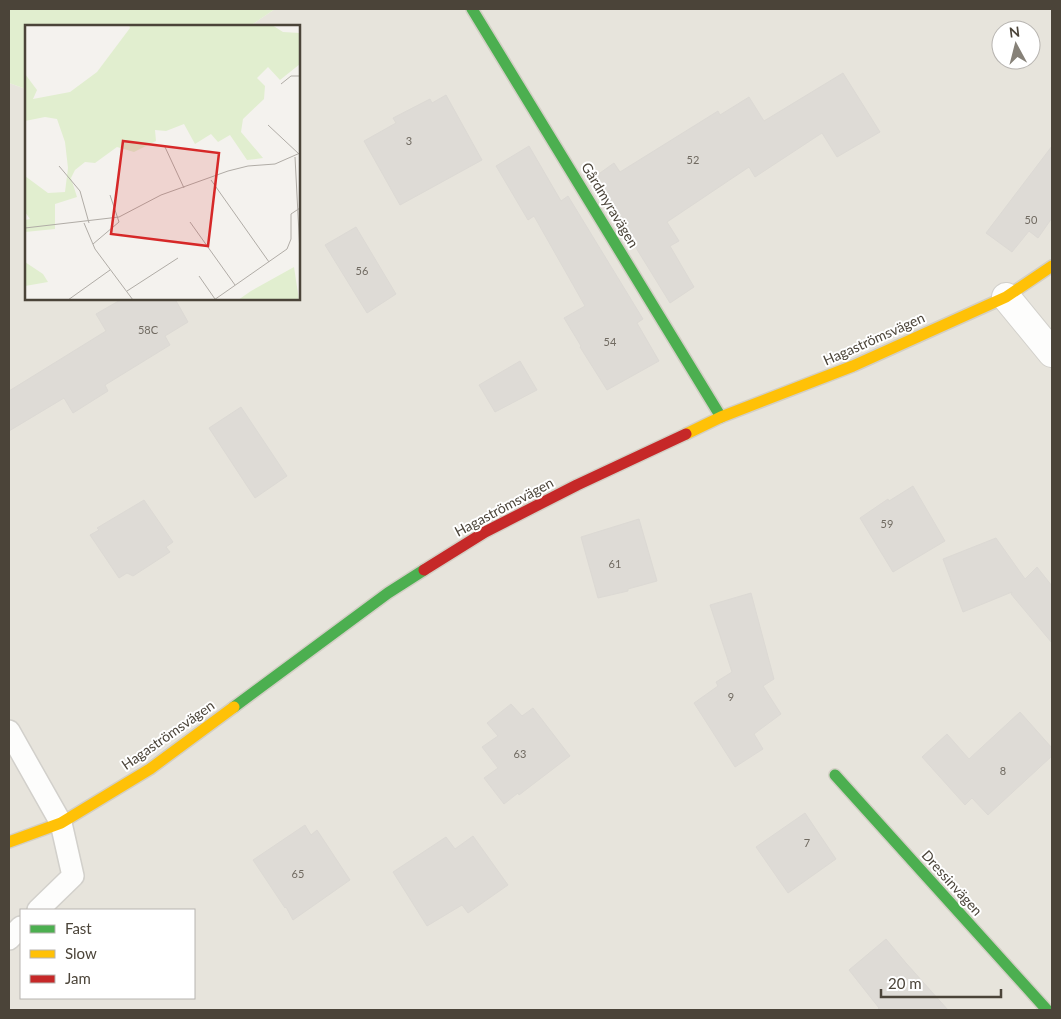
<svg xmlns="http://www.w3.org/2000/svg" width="1061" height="1019" font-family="Lato,sans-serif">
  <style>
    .residential { fill: #e7e4dc; fill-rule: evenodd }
    .green { fill: #e1eecf }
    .building { fill: #dedbd6; stroke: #dcd9d4 }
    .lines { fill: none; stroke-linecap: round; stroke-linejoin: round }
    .lane-casing { stroke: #d2d0cb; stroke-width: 24 }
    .street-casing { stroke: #d2d0cb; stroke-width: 30 }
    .fast-casing { stroke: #d3cfc5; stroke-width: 14 }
    .slow-casing { stroke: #d3cfc5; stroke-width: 14 }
    .jam-casing { stroke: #d3cfc5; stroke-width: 14 }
    .lane { stroke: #fdfdfc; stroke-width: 21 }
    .street { stroke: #fdfdfc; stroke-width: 28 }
    .fast { stroke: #4caf50; stroke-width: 11 }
    .slow { stroke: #ffc107; stroke-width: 11 }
    .jam { stroke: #c62828; stroke-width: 11 }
    .labels { text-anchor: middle; stroke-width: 4; stroke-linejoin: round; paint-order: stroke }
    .number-label { font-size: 11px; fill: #706a61 }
    .street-label { font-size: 14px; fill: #4b4439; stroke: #fff }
    .inset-road { fill: none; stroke: #b0aca6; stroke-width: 1 }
    .view { fill: #d62828; fill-opacity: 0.15; stroke: #d62828; stroke-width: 2.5 }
    .inset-edge { fill: none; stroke: #4b4439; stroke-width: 2.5 }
  </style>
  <rect width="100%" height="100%" fill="#f4f2ee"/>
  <!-- residential -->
  <path class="residential" d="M 275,9 L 1052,9 L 1052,1010 L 9,1010 L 9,83 L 26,89 L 26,299 L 299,299 L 299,26 L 250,26 ZM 1001,30 L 1031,30 L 1031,60 L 1001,60 ZM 21,910 L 194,910 L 194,998 L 21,998 Z"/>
  <!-- green -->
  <path class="green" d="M 9,9 L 275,9 L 250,26 L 26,26 L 26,89 L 9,83 Z"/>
  <!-- building -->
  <path class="building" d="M 843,73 L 880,132 L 837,157 L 822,133 L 755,177 L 749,167 L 667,222 L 679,241 L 670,246 L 694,287 L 670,303 L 593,178 L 614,163 L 620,172 L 718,111 L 720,115 L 749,97 L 764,121 Z
    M 446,95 L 482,160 L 400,205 L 364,141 L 396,123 L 393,118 L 430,99 L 432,103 Z
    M 529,146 L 561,201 L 568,196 L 643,319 L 637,323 L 659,361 L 607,390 L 580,347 L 581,346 L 564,318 L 585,306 L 534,216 L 528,220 L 496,166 Z
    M 1052,146 L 1052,218 L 1038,238 L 1029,231 L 1012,252 L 986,233 Z
    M 356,227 L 396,294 L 367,313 L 325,245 Z
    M 122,299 L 175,299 L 188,322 L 165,336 L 170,345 L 105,385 L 108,391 L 73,413 L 64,398 L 9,431 L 9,391 L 106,331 L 96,314 Z
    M 520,361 L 537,390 L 495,412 L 479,385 Z
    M 241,407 L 287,476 L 255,498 L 209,428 Z
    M 913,486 L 945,541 L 893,572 L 860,518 L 888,499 L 889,501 Z
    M 144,500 L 173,542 L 166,547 L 170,552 L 133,576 L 127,573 L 119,578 L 90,535 L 99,530 L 97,528 Z
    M 639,519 L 657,581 L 628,589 L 628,591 L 598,598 L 581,537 Z
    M 996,538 L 1025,579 L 1037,567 L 1052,586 L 1052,643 L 1011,594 L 1012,592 L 963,612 L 943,559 Z
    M 751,593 L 774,679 L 763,686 L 781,714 L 754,734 L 763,749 L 735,767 L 694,703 L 718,686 L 716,682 L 732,672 L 710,605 Z
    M 511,704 L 522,716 L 533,708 L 570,756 L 519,795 L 518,793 L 504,804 L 484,778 L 498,768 L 482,747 L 498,736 L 487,723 Z
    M 1020,712 L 1052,748 L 1052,756 L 988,815 L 972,798 L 965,805 L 922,757 L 947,734 L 969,759 Z
    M 805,813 L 836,859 L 788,893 L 756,847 Z
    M 305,825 L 311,835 L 317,830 L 350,880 L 293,920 L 286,907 L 285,908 L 253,860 Z
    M 473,836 L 508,885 L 468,913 L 462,905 L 427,926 L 393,872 L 446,837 L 455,849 Z
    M 886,939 L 906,963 L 948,1010 L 877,1010 L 879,1008 L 849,970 Z"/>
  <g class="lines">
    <!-- lane casing -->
    <g class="lane-casing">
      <path id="lane" d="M 9,731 L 61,823 L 73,876 L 38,910
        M 9,939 L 21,927"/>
    </g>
    <!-- street casing -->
    <g class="street-casing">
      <path id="street" d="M 1006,297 L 1052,353"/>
    </g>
    <!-- fast casing -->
    <g class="fast-casing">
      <path id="fast" d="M 472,9 L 721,417
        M 234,707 L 388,593 L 424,570
        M 835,775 L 1047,1010"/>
    </g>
    <!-- slow casing -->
    <g class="slow-casing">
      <path id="slow" d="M 686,434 L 721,417 L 853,366 L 1006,297 L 1052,266
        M 9,842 L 61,823 L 150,769 L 234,707"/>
    </g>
    <!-- jam casing -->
    <g class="jam-casing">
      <path id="jam" d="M 424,570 L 485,532 L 577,485 L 686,434"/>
    </g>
    <!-- lane -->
    <use href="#lane" class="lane"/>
    <!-- street -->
    <use href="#street" class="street"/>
    <!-- fast -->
    <use href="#fast" class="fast"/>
    <!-- slow -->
    <use href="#slow" class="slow"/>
    <!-- jam -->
    <use href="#jam" class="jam"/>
  </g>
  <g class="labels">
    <!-- number labels -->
    <g class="number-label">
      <text x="409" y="145">3</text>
      <text x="693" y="164">52</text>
      <text x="1031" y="224">50</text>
      <text x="362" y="275">56</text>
      <text x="148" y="334">58C</text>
      <text x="610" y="346">54</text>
      <text x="887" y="528">59</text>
      <text x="615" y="568">61</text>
      <text x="731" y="701">9</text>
      <text x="520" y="758">63</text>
      <text x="1003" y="775">8</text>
      <text x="807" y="847">7</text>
      <text x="298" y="878">65</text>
    </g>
    <!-- street labels -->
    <g class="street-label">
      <text transform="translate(610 205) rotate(59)" y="5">Gårdmyravägen</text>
      <text transform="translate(874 339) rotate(-24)" y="5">Hagaströmsvägen</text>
      <text transform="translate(504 507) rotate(-28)" y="5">Hagaströmsvägen</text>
      <text transform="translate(168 735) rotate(-35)" y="5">Hagaströmsvägen</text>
      <text transform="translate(952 883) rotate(48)" y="5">Dressinvägen</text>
    </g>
  </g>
  <!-- overview -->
  <g transform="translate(25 25)">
    <rect width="275" height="275" fill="#f4f2ee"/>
    <path d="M 104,0 L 247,0 L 258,7 L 275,8 L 275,39 L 255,55 L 243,42 L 232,53 L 240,61 L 239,74 L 218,94 L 216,107 L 238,133 L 222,135 L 205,110 L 193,117 L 186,109 L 170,119 L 159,99 L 141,106 L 130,105 L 131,116 L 109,127 L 92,122 L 70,138 L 60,137 L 50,145 L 46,153 L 52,172 L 30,179 L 30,204 L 0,207 L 0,195 L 5,194 L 0,187 L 0,151 L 23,168 L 40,167 L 43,143 L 40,117 L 32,94 L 20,92 L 0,96 L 0,49 L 12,65 L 8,74 L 45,67 L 72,47 L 105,3 ZM 0,237 L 18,249 L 23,257 L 0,261 ZM 269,242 L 274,275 L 213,275 L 226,266 Z" fill="#e1eecf"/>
    <path class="inset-road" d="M 256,59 L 266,51 L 275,51M 243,100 L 274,129M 140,122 L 159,163M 270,132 L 275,228M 34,141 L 55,166 L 64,198M 186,155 L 244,237M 165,197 L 210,260M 59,198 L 70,224 L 108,275M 0,203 L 94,192 L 136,170 L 203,146 L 223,141 L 250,139 L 275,128M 68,219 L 94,197 L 85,170M 174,251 L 190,274M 102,266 L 153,233M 43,275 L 85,245M 189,275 L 262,224 L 266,214 L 266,189 L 275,183"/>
    <path class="view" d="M 98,116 L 194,128 L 183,221 L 86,209 Z"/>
    <rect width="275" height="275" class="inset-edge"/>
  </g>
  <!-- border -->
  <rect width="1061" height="1019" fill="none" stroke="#4b4439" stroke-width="20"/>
  <!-- legend -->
  <rect x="20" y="909" width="175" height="90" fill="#ffffff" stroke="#b7b4b0"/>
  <rect x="30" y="925" width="25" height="8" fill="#4caf50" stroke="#b7b4b0"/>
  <text x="65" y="934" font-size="15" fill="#4b4439">Fast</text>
  <rect x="30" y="950" width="25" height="8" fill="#ffc107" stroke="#b7b4b0"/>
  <text x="65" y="959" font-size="15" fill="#4b4439">Slow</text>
  <rect x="30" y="975" width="25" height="8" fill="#c62828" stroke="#b7b4b0"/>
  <text x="65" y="984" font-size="15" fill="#4b4439">Jam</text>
  <!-- north arrow -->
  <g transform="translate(1016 45) rotate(353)"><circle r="24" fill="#ffffff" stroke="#b7b4b0"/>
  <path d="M0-4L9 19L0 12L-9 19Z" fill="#868178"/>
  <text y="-8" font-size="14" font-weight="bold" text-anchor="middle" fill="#4b4439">N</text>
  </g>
  <!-- scale -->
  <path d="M881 989v8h120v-8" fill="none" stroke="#4b4439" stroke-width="2.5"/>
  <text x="888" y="989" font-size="15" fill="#4b4439" stroke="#ffffff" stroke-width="4" paint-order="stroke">20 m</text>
</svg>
